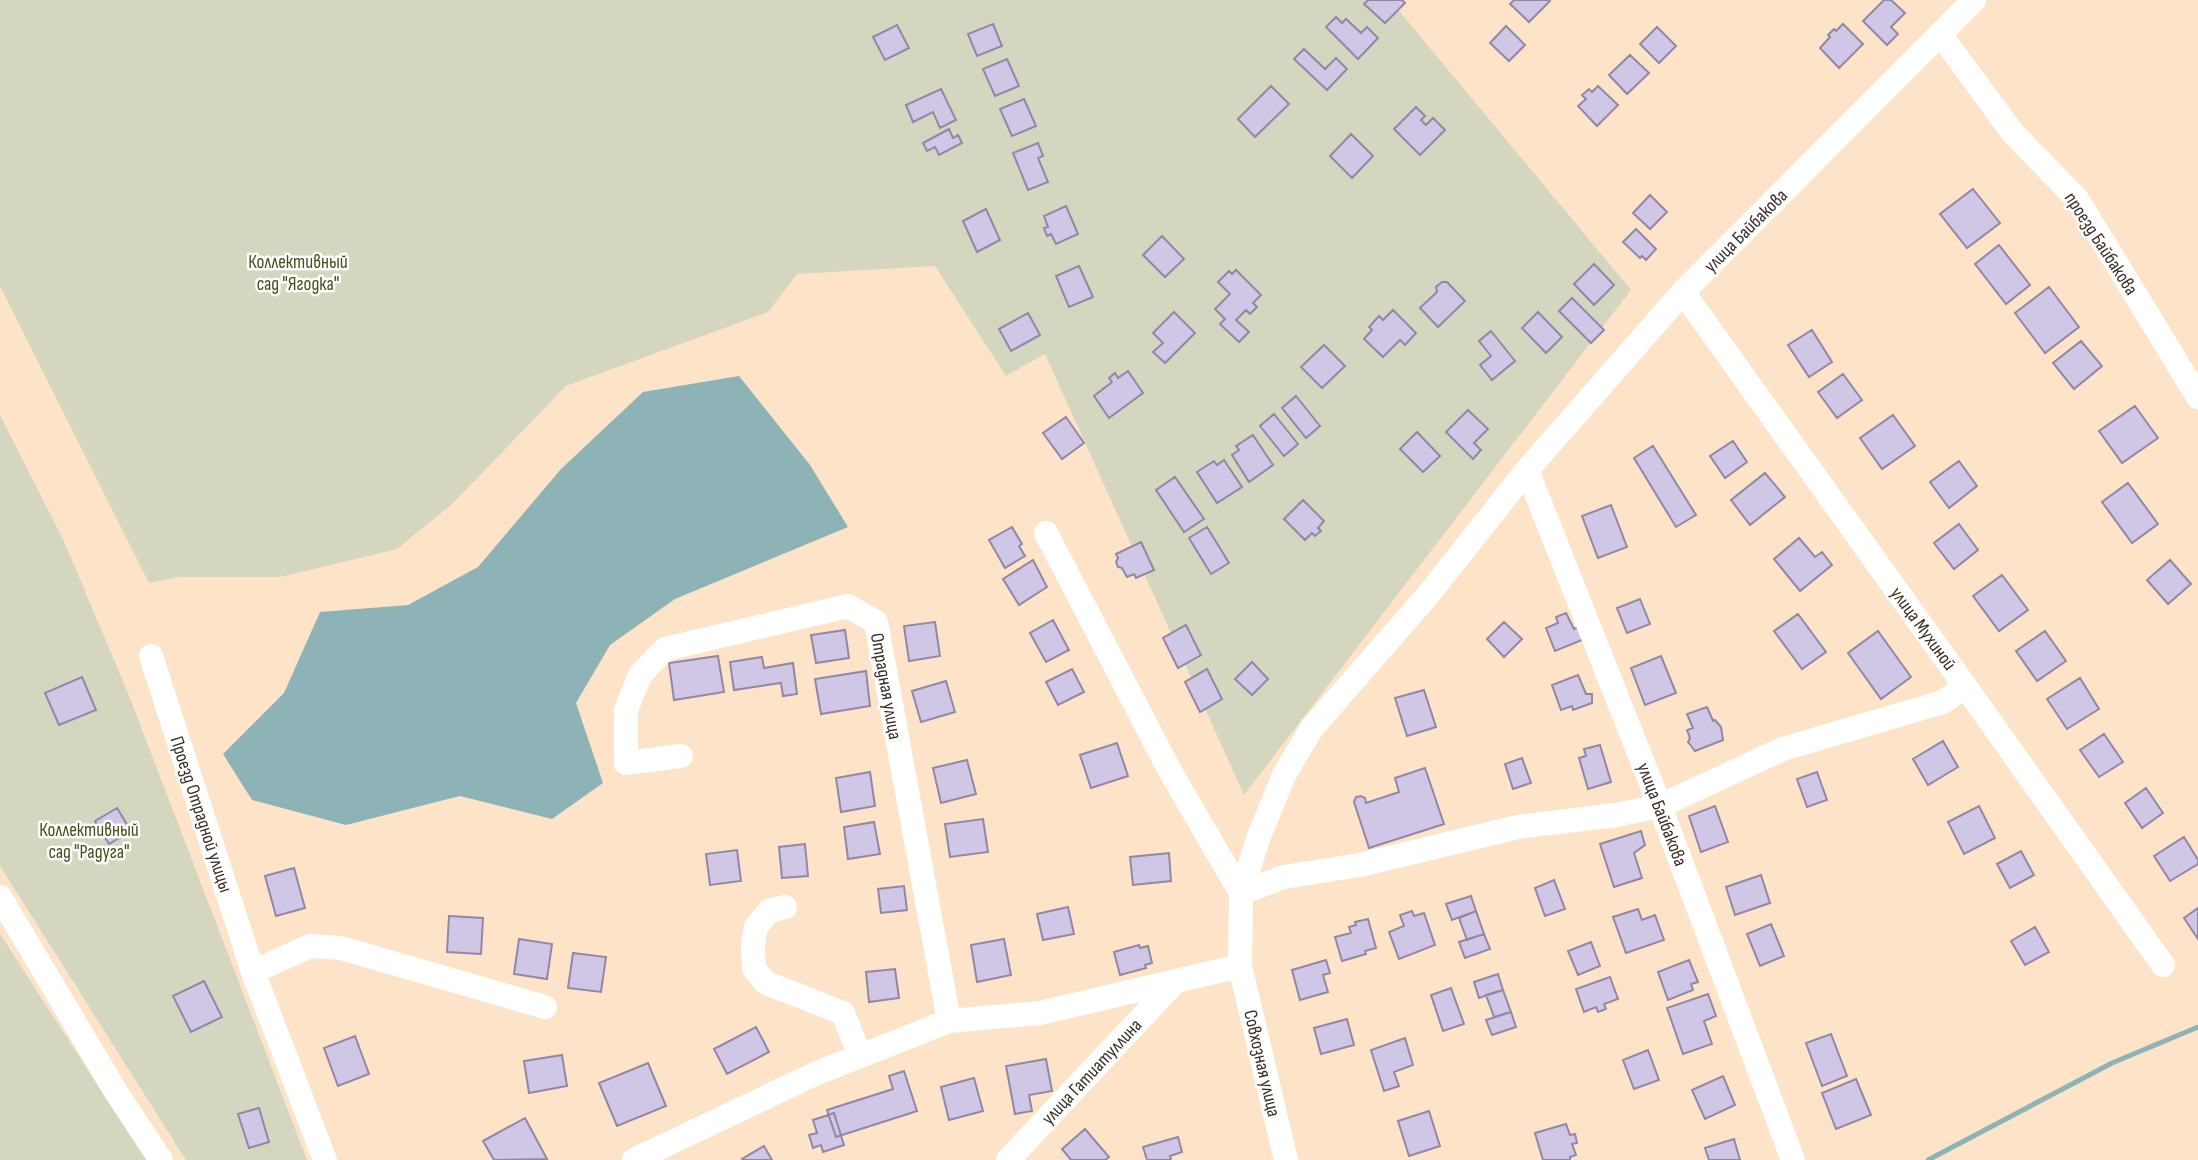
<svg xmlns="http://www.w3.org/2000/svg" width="2198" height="1160" font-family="'Sofia Sans Condensed',sans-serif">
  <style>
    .green { fill: #d5d6c0 }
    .water { fill: #8db3b6 }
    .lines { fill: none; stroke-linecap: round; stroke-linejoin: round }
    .stream { stroke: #8db3b6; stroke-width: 5 }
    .building { fill: #d0c6e5; stroke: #9287a4; stroke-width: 2 }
    .minor { stroke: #fff; stroke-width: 24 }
    .labels { text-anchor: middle; stroke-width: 5; stroke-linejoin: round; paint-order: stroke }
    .street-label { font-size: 19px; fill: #382e24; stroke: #fff }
    .park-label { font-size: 19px; fill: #4a4b18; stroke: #fff }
  </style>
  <rect width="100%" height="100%" fill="#fde4c9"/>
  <!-- green -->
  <path class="green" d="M 0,0 L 1390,0 L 1631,290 L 1244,795 L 1045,354 L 1006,376 L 935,266 L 797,274 L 768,312 L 566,386 L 452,504 L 397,549 L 280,577 L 178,577 L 149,583 L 0,286 Z
    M 0,415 L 63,539 L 128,693 L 307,1160 L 186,1160 L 0,866 Z
    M 0,934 L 146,1160 L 0,1160 Z"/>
  <!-- water -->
  <path class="water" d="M 739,376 L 810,465 L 848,527 L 675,599 L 610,645 L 576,703 L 603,783 L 552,819 L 460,796 L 346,825 L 252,800 L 223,754 L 284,693 L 320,612 L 408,605 L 478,567 L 561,469 L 643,392 Z"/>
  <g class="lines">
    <!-- stream -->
    <path class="stream" d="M 1928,1160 L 2112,1063 L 2198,1027"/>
  </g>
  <!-- building -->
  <path class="building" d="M 1368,0 L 1402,0 L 1405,3 L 1385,23 L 1364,4 Z
    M 1514,0 L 1549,0 L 1550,1 L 1529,22 L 1510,4 Z
    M 1884,0 L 1891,0 L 1905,13 L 1891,27 L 1898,34 L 1887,45 L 1863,21 Z
    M 1336,17 L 1342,23 L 1346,19 L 1361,33 L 1367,27 L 1378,38 L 1358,59 L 1326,27 Z
    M 993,24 L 1002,46 L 977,56 L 968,34 Z
    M 1843,24 L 1863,44 L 1839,68 L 1820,48 L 1830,37 L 1828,35 L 1834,29 L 1836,31 Z
    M 897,25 L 909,48 L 885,60 L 873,37 Z
    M 1506,26 L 1525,45 L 1509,61 L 1490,43 Z
    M 1657,27 L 1676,46 L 1659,63 L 1640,44 Z
    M 1304,49 L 1325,69 L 1336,58 L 1347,69 L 1327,90 L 1294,59 Z
    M 1630,55 L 1649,73 L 1627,94 L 1609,75 Z
    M 1007,59 L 1019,86 L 995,96 L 983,69 Z
    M 1271,86 L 1289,104 L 1255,137 L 1238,119 Z
    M 1598,86 L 1618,105 L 1597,126 L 1578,106 L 1586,99 L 1582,95 L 1589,89 L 1592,92 Z
    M 941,89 L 956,120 L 940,128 L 933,112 L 913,122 L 906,105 Z
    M 1024,99 L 1036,126 L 1012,136 L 1000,109 Z
    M 1416,107 L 1425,116 L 1421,120 L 1426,125 L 1433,118 L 1445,130 L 1420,155 L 1394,129 Z
    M 949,129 L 953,138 L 958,135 L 962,143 L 939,155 L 935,147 L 927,151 L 923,143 Z
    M 1351,134 L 1373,156 L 1352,178 L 1330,156 Z
    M 1038,143 L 1043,156 L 1038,158 L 1048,182 L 1028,190 L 1013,153 Z
    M 1973,189 L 2000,223 L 1967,248 L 1940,214 Z
    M 1650,195 L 1667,212 L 1650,229 L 1633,213 Z
    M 1066,206 L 1078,234 L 1056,244 L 1051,234 L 1047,236 L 1044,228 L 1048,227 L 1044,216 Z
    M 986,209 L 1000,240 L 977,252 L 963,221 Z
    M 1636,229 L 1656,249 L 1646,260 L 1642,256 L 1640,258 L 1623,242 Z
    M 1162,236 L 1184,259 L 1165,277 L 1143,255 Z
    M 1999,245 L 2030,285 L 2006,304 L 1975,264 Z
    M 1594,264 L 1614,285 L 1594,305 L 1574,284 Z
    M 1079,266 L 1093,297 L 1069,307 L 1056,276 Z
    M 1236,270 L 1261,295 L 1253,303 L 1257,307 L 1250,314 L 1246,310 L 1236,320 L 1249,332 L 1239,342 L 1220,324 L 1225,319 L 1215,309 L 1230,294 L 1218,282 L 1229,271 L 1232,274 Z
    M 1442,282 L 1447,282 L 1465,301 L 1438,327 L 1420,308 L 1437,292 L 1436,287 Z
    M 2049,287 L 2079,327 L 2045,353 L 2015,313 Z
    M 1572,298 L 1604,330 L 1591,343 L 1559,311 Z
    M 1393,310 L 1416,333 L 1405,345 L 1400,340 L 1383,357 L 1364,339 L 1372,330 L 1369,327 L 1379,316 L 1383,320 Z
    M 1174,312 L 1195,333 L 1165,363 L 1153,352 L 1163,343 L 1153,333 Z
    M 1538,312 L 1562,337 L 1546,353 L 1522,328 Z
    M 1028,313 L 1040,335 L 1011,351 L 999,329 Z
    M 1812,330 L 1832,362 L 1809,377 L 1788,345 Z
    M 1491,331 L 1515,361 L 1492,380 L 1480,365 L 1491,356 L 1479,341 Z
    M 2081,341 L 2102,366 L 2074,389 L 2053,363 Z
    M 1324,345 L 1345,366 L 1322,388 L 1301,367 Z
    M 1128,371 L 1143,393 L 1109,418 L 1094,396 L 1112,382 L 1109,378 L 1115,373 L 1118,378 Z
    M 1843,374 L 1862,400 L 1837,418 L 1818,392 Z
    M 1296,396 L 1320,426 L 1306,438 L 1282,408 Z
    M 2135,406 L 2158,438 L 2122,463 L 2099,431 Z
    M 1468,410 L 1488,429 L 1474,443 L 1481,450 L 1473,459 L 1446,432 Z
    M 1274,414 L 1298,444 L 1284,456 L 1260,426 Z
    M 1893,415 L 1915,446 L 1882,469 L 1860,438 Z
    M 1066,417 L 1084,443 L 1062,459 L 1043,433 Z
    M 1417,432 L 1440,456 L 1423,472 L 1400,449 Z
    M 1253,435 L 1273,465 L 1249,482 L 1232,455 L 1239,450 L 1236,446 Z
    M 1733,441 L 1747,462 L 1725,478 L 1710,456 Z
    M 1653,446 L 1696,515 L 1676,527 L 1634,458 Z
    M 1224,460 L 1242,487 L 1217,503 L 1197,472 L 1214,461 L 1217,465 Z
    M 1959,461 L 1977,486 L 1949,508 L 1930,482 Z
    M 1765,473 L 1785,497 L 1750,525 L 1731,500 Z
    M 1175,477 L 1204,519 L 1184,532 L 1156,490 Z
    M 2128,483 L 2158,524 L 2132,543 L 2102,502 Z
    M 1303,500 L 1324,521 L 1318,528 L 1321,531 L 1315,536 L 1312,533 L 1305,540 L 1284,519 Z
    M 1611,505 L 1627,547 L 1598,558 L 1582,516 Z
    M 1959,524 L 1978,550 L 1954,569 L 1934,543 Z
    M 1012,527 L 1022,544 L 1019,546 L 1025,556 L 1005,568 L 989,540 Z
    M 1207,527 L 1229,563 L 1211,574 L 1189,538 Z
    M 1799,538 L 1815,557 L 1822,552 L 1832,565 L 1800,591 L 1774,559 Z
    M 1141,542 L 1154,570 L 1136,578 L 1134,574 L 1127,577 L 1122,568 L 1118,567 L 1116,562 L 1118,558 L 1116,554 Z
    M 1033,560 L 1047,587 L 1019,605 L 1003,579 Z
    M 2170,560 L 2191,584 L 2168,604 L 2147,580 Z
    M 2002,575 L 2028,610 L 1999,631 L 1973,596 Z
    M 1640,599 L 1650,624 L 1627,633 L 1617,608 Z
    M 1566,613 L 1574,629 L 1582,626 L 1587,638 L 1555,651 L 1546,628 L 1558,623 L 1556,617 Z
    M 1798,614 L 1826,652 L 1802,669 L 1774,631 Z
    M 1053,620 L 1069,650 L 1046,662 L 1030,633 Z
    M 935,622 L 940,656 L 909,661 L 904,626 Z
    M 1504,622 L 1522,639 L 1504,657 L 1487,639 Z
    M 1186,625 L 1201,655 L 1178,668 L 1163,638 Z
    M 845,630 L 849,658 L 816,663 L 811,635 Z
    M 1878,631 L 1911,677 L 1881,699 L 1848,653 Z
    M 2045,631 L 2066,661 L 2037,681 L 2016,651 Z
    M 718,656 L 724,692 L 674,700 L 669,663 Z
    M 1661,656 L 1676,693 L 1645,705 L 1631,668 Z
    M 762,657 L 764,668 L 793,663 L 797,694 L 783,696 L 781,683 L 734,690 L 730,662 Z
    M 1252,662 L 1268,679 L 1252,695 L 1235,679 Z
    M 1072,669 L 1084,692 L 1058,705 L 1046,682 Z
    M 1207,669 L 1222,699 L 1200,712 L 1185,682 Z
    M 866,671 L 870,706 L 821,714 L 815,679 Z
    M 1578,675 L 1586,694 L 1592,694 L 1592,703 L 1573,710 L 1572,706 L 1561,710 L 1552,685 Z
    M 82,677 L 96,710 L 59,725 L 45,693 Z
    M 2080,678 L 2099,709 L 2067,729 L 2047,699 Z
    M 946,681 L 955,712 L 921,722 L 912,691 Z
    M 1424,690 L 1436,727 L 1407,736 L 1395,698 Z
    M 1707,707 L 1713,721 L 1715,720 L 1721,727 L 1723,740 L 1695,751 L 1688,742 L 1690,738 L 1687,730 L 1693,728 L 1687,714 Z
    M 2104,734 L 2123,762 L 2099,777 L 2080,750 Z
    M 1943,741 L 1958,767 L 1928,785 L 1913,759 Z
    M 1117,743 L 1128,776 L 1091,788 L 1080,755 Z
    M 1600,745 L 1611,782 L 1588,789 L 1579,758 L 1586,756 L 1584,749 Z
    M 1522,758 L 1531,783 L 1513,789 L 1505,764 Z
    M 967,760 L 976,794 L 941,803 L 933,768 Z
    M 1425,768 L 1444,824 L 1369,848 L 1354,802 L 1356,797 L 1361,796 L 1365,798 L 1366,803 L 1399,792 L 1395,778 Z
    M 870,772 L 875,806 L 841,812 L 836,778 Z
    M 1817,772 L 1827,800 L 1807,807 L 1797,779 Z
    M 2146,788 L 2163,813 L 2142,828 L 2125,803 Z
    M 1715,806 L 1728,842 L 1701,852 L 1689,816 Z
    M 1979,806 L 1995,838 L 1964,854 L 1948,822 Z
    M 117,808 L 131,831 L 109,844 L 95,821 Z
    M 983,819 L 988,852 L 950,857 L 945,824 Z
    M 874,822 L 880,854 L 848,859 L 844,827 Z
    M 1641,831 L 1645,845 L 1634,853 L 1642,878 L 1614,887 L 1600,844 Z
    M 2184,837 L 2198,860 L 2198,864 L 2170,881 L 2154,856 Z
    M 805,844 L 808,876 L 782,878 L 779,847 Z
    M 737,850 L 741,881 L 710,885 L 706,854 Z
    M 2021,851 L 2034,875 L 2010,888 L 1997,864 Z
    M 1169,853 L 1171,881 L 1133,885 L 1130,857 Z
    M 294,868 L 305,908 L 276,916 L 265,876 Z
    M 1761,875 L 1770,903 L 1735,915 L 1726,887 Z
    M 1554,880 L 1565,909 L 1545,916 L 1535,888 Z
    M 904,886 L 907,910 L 881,913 L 878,889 Z
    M 1471,896 L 1476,911 L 1452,920 L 1446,904 Z
    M 1068,907 L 1074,934 L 1043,940 L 1037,914 Z
    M 2198,908 L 2198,939 L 2184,918 Z
    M 1638,909 L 1642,920 L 1655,915 L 1664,940 L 1626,953 L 1613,917 Z
    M 1412,911 L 1414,916 L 1424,913 L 1435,945 L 1399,959 L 1389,932 L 1404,926 L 1400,915 Z
    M 1476,911 L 1484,934 L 1467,940 L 1459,918 Z
    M 449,916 L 483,918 L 481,954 L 447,952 Z
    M 1368,919 L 1376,948 L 1365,951 L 1366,954 L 1342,961 L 1335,937 L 1351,933 L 1349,927 L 1356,925 L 1355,922 Z
    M 1771,924 L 1784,956 L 1760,966 L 1747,934 Z
    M 2035,927 L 2049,952 L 2025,965 L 2011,941 Z
    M 1484,934 L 1490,949 L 1465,958 L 1459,942 Z
    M 519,939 L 552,944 L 547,979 L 514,974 Z
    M 1004,939 L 1011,975 L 977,982 L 971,945 Z
    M 1591,942 L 1600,966 L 1578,975 L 1568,951 Z
    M 1139,945 L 1140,948 L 1148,946 L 1152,963 L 1145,965 L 1146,968 L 1120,975 L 1114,952 Z
    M 573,953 L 606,957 L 601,992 L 568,988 Z
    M 1326,960 L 1330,973 L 1323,975 L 1328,992 L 1300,1000 L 1292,970 Z
    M 1689,960 L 1698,982 L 1691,984 L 1693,990 L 1668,1000 L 1658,972 Z
    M 895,969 L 899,998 L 869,1002 L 866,972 Z
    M 1498,974 L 1503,990 L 1479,998 L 1474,982 Z
    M 1610,977 L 1618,999 L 1604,1004 L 1606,1009 L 1598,1012 L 1596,1007 L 1584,1012 L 1576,989 Z
    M 204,981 L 222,1017 L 191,1032 L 173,996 Z
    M 1451,988 L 1464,1024 L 1443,1031 L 1431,995 Z
    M 1503,990 L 1511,1012 L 1494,1017 L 1486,995 Z
    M 1708,994 L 1716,1016 L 1704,1021 L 1712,1044 L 1683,1054 L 1667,1008 Z
    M 1511,1012 L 1516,1027 L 1492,1035 L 1486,1020 Z
    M 1347,1019 L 1354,1045 L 1321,1054 L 1314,1028 Z
    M 756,1027 L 769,1052 L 727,1074 L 714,1049 Z
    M 1831,1034 L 1847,1076 L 1822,1086 L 1806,1043 Z
    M 355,1036 L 369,1074 L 338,1086 L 324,1048 Z
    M 1405,1038 L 1413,1065 L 1394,1072 L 1399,1086 L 1384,1091 L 1371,1050 Z
    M 1648,1050 L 1659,1080 L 1634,1089 L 1623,1060 Z
    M 562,1055 L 567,1086 L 529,1093 L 524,1061 Z
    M 1046,1059 L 1052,1091 L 1029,1095 L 1032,1111 L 1015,1114 L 1006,1066 Z
    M 648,1063 L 666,1106 L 617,1126 L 599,1083 Z
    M 904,1071 L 917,1111 L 836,1137 L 827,1110 L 893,1089 L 889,1076 Z
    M 1723,1076 L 1735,1105 L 1705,1119 L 1692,1090 Z
    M 974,1078 L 983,1111 L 949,1120 L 941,1087 Z
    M 1856,1079 L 1871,1115 L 1836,1129 L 1822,1093 Z
    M 259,1108 L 269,1142 L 249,1148 L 238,1114 Z
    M 1429,1111 L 1440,1146 L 1409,1156 L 1398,1121 Z
    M 834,1113 L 844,1145 L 823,1152 L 821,1145 L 813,1148 L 809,1135 L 817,1133 L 813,1120 Z
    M 525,1118 L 547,1159 L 494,1160 L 483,1141 Z
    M 1566,1124 L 1570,1135 L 1575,1134 L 1577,1143 L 1572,1144 L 1576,1155 L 1570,1157 L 1570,1160 L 1543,1160 L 1535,1133 Z
    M 1085,1129 L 1109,1157 L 1105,1160 L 1071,1160 L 1062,1149 Z
    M 1178,1137 L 1182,1152 L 1170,1156 L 1171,1160 L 1147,1160 L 1143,1147 Z
    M 1734,1139 L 1740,1160 L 1709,1160 L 1705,1148 Z
    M 764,1146 L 772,1160 L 743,1160 L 742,1159 Z"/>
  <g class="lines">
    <!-- minor -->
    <path class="minor" d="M 1940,34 L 2012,132 L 2077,199 L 2198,397
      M 1683,292 L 1965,686 L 2163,965
      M 1527,470 L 1660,806 L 1793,1160
      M 1046,533 L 1170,771 L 1241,893 L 1284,877 L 1360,865 L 1518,827 L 1616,815 L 1660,806 L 1783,749 L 1943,702 L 1965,686
      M 151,656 L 253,972 L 325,1160
      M 681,756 L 626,763 L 626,710 L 640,675 L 665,649 L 848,606 L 876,622 L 949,1021
      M 0,897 L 116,1092 L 161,1160
      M 785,907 L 769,911 L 756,927 L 753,945 L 754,969 L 766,983 L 843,1013 L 860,1056
      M 253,972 L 310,946 L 341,948 L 545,1007
      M 634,1160 L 817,1073 L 949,1021 L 1040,1013 L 1240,966
      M 1008,1160 L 1175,982
      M 1286,1160 L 1240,966 L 1241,893 L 1258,839 L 1284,775 L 1312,728 L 1428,595 L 1527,470 L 1683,292 L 1974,0"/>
  </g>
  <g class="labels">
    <!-- street labels -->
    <g class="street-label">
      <text transform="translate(1745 230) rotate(-45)" y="7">улица Байбакова</text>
      <text transform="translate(2102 243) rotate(57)" y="7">проезд Байбакова</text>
      <text transform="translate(1924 628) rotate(54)" y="7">улица Мухиной</text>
      <text transform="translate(887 686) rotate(80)" y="7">Отрадная улица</text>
      <text transform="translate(202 814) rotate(72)" y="7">Проезд Отрадной улицы</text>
      <text transform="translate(1663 814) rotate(69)" y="7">улица Байбакова</text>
      <text transform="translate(1263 1063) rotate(77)" y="7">Совхозная улица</text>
      <text transform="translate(1091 1071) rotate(-47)" y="7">улица Гатиатуллина</text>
    </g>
    <!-- park labels -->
    <g class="park-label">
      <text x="298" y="268">Коллективный<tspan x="298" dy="22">сад "Ягодка"</tspan></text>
      <text x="89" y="836">Коллективный<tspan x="89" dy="22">сад "Радуга"</tspan></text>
    </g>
  </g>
</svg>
